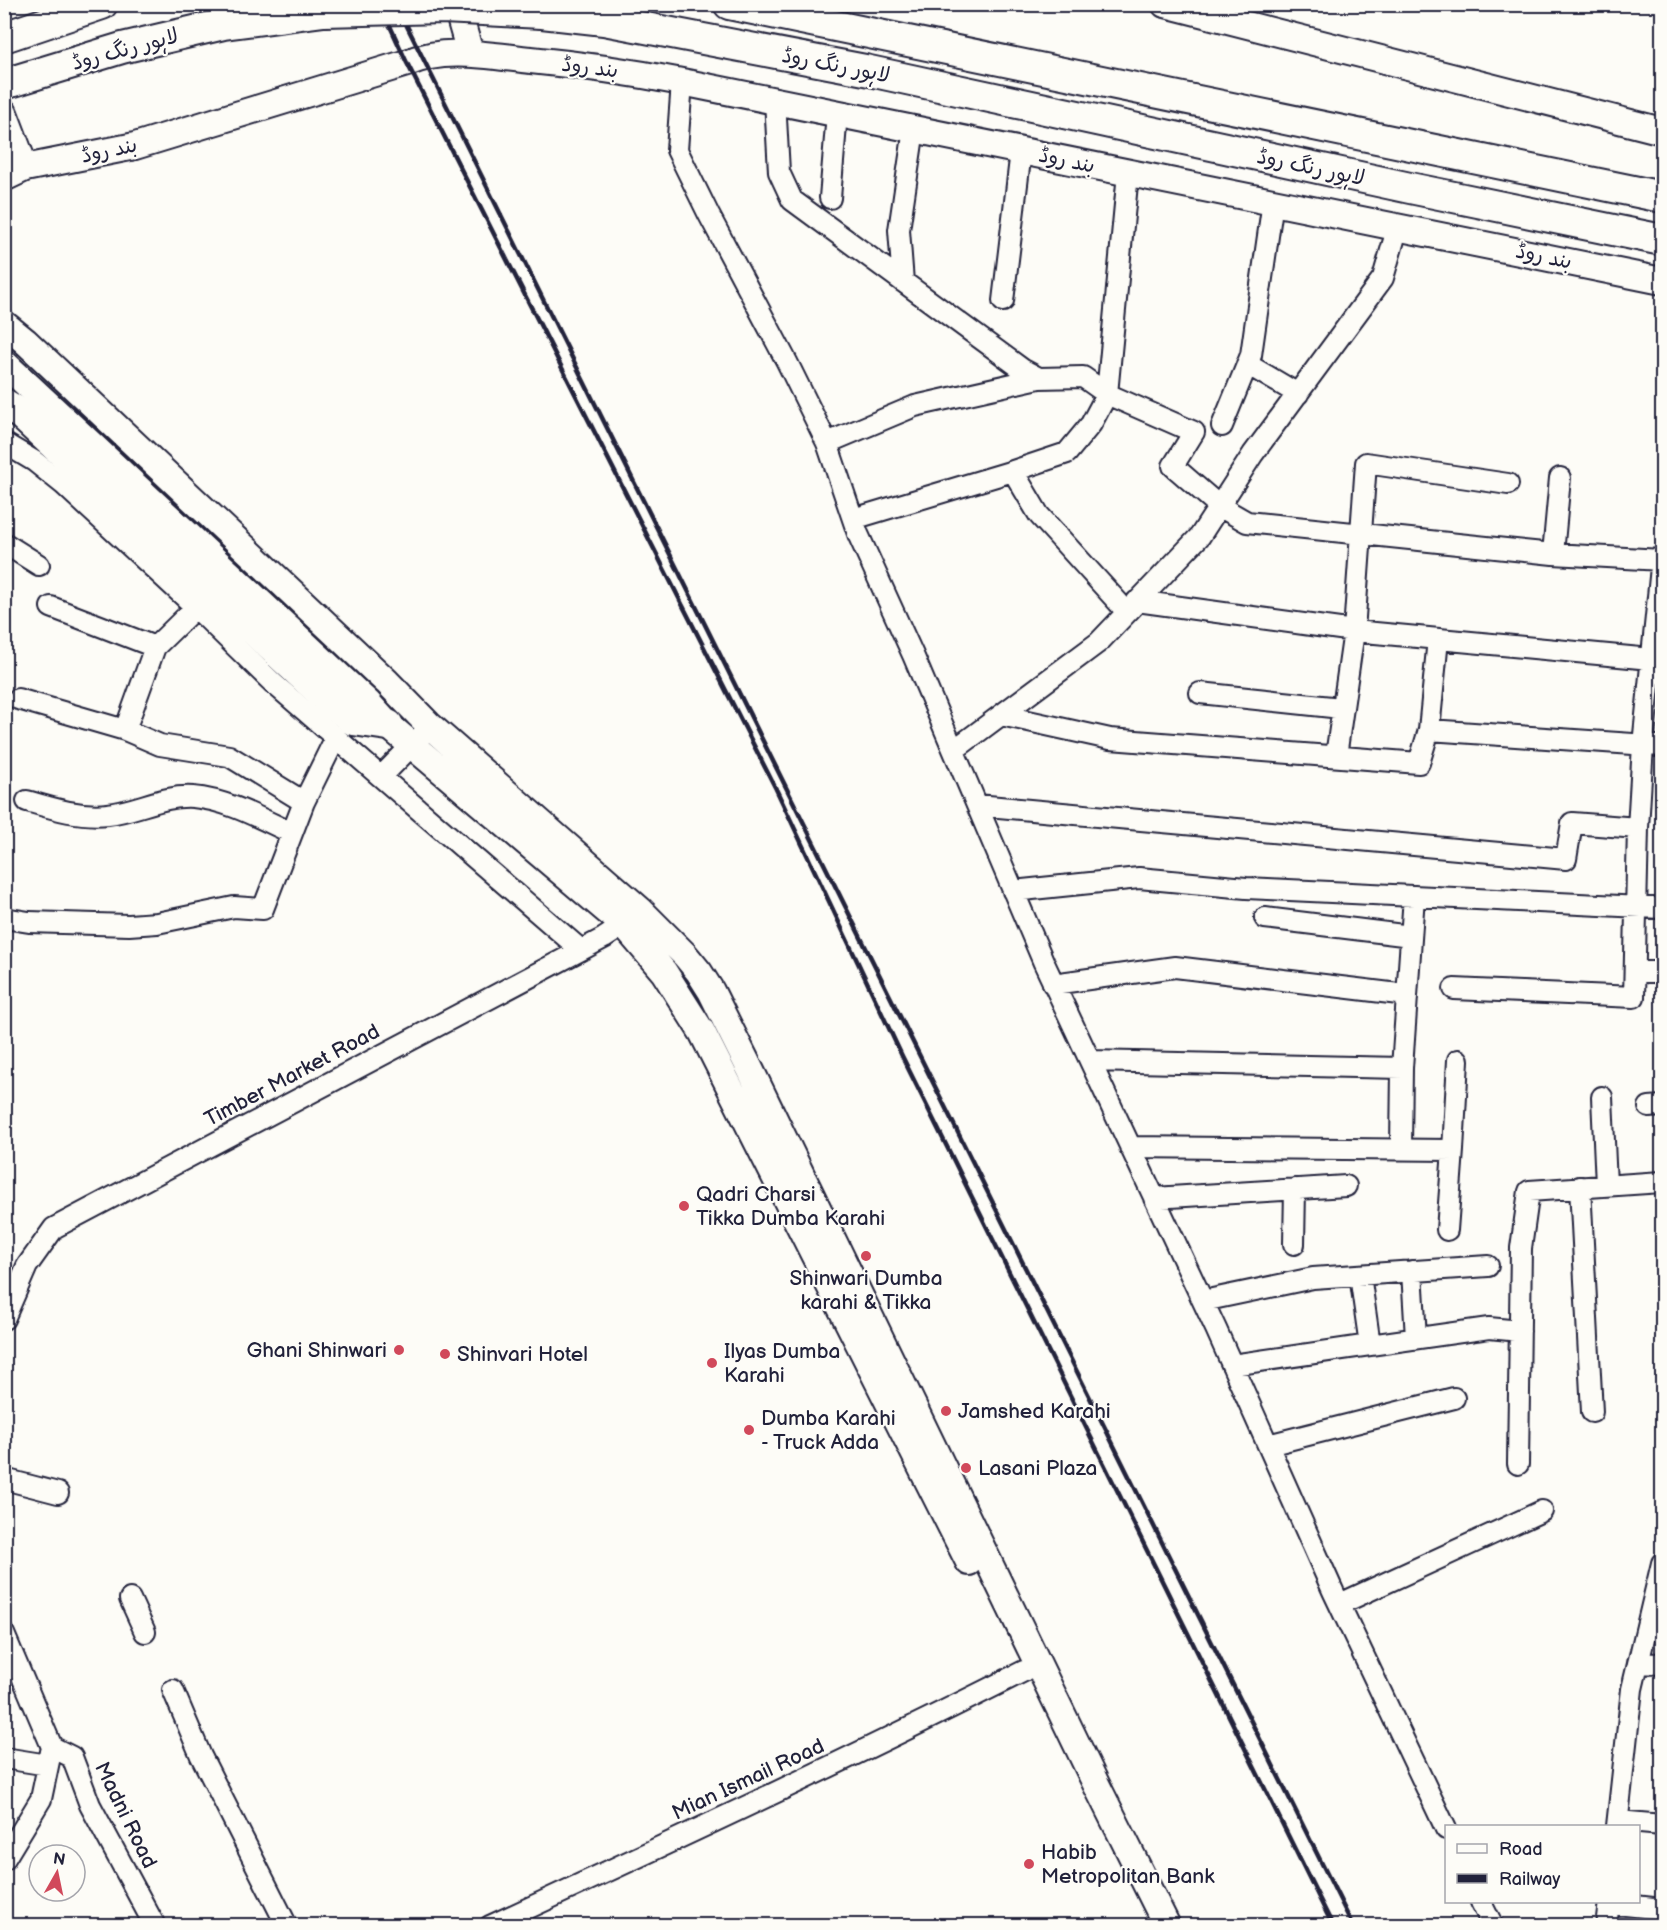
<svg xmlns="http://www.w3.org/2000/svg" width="1667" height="1930" font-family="'Balsamiq Sans','Playpen Sans Arabic',sans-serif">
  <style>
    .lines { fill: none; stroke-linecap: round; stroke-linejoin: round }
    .minor-casing { stroke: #22223b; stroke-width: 24 }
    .major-casing { stroke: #22223b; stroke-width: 30 }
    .highway-casing { stroke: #22223b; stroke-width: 34 }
    .minor { stroke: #fdfcf7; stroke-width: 20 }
    .major { stroke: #fdfcf7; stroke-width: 26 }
    .highway { stroke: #fdfcf7; stroke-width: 30 }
    .rail { stroke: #22223b; stroke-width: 4.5 }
    .highway-bridge-casing { stroke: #22223b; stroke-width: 34; stroke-linecap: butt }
    .highway-bridge { stroke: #fdfcf7; stroke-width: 30 }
    .poi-dot { fill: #d1495b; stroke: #fdfcf7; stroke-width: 2 }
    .labels { text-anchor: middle; stroke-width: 4.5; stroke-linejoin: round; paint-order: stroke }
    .street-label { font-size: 21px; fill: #22223b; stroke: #fdfcf7 }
    .poi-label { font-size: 21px; fill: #22223b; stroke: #fdfcf7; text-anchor: start }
  </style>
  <rect width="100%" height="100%" fill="#fdfcf7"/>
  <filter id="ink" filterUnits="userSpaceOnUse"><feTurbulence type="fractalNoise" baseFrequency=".0167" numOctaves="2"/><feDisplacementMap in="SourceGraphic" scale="12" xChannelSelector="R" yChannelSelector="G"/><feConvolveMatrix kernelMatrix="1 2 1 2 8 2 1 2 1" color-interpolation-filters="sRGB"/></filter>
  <g filter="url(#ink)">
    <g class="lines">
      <!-- minor casing -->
      <g class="minor-casing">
        <path id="minor" d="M 682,82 L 677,150 L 709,215 L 787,362 L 827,443 L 858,534 L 913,655 L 1044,963 L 1216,1329 L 1333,1591 L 1446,1829
          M 775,100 L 779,172 L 792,200 L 1022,369 L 1039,378 L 1083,377 L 1107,394 L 1194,432 L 1173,466 L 1219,506 L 1247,522 L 1553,554 L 1662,560
          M 830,198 L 837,113
          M 903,282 L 899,230 L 914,129
          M 1003,301 L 1021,151
          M 1247,364 L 1298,394
          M 1222,426 L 1251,355 L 1273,201
          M 4,443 L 34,461 L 64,485 L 189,601 L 273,683 L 381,777 L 421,736
          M 827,443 L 915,406 L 1039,378
          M 1013,471 L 1039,515 L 1127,612
          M 853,519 L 1013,471 L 1067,453 L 1091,424 L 1107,394 L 1128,173
          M 4,543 L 39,565
          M 1553,554 L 1560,478
          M 1137,601 L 1354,631 L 1651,659
          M 51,607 L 155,647
          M 1200,693 L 1341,708
          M 18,699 L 125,730 L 160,745 L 229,756 L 304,802
          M 1001,715 L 1110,739 L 1419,763 L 1429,730 L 1662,746
          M 125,730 L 155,647 L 196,607
          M 1429,730 L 1438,639
          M 954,750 L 1099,642 L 1200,536 L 1253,454 L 1383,278 L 1398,226
          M 1336,756 L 1354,631 L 1366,463 L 1508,484
          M 381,777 L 581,950
          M 27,801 C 54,809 80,817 108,814 C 137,811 163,795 193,797 C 228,800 261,819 292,833
          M 977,805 L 1566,859 L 1572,823 L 1638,828
          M 1013,891 L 1139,878 L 1246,888 L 1662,908
          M 4,918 L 29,922 L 129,925 L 157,923 L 234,907 L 263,909 L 304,802 L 336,737
          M 1265,918 L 1411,936
          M 1635,972 L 1662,972
          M 1053,984 L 1175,967 L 1407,995
          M 1454,989 L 1634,997 L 1638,828 L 1643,745 L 1662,557
          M 1090,1061 L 1402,1068
          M 1602,1097 L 1606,1185
          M 1649,1107 L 1662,1106
          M 1130,1147 L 1453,1150 L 1458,1060
          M 1401,1148 L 1402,1068 L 1414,896
          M 1580,1187 L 1592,1412
          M 1154,1198 L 1346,1186
          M 1447,1230 L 1453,1150
          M 1294,1244 L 1295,1189
          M 1412,1271 L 1416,1338
          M 1203,1301 L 1313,1278 L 1488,1266
          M 4,1319 L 27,1266 L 54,1228 L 604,938 L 624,925 L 633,916
          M 1370,1345 L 1489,1328 L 1520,1331
          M 1232,1365 L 1370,1345 L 1360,1275
          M 1268,1445 L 1454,1398
          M 1518,1464 L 1521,1248 L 1529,1191 L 1662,1182
          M 4,1479 L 58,1493
          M 130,1599 L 145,1632
          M 1340,1604 L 1542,1511
          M 4,1634 L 52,1747 L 72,1757 L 90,1805 L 155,1926
          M 1638,1663 L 1662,1664
          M 173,1690 L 201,1756 L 287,1926
          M 4,1758 L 48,1765
          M 1618,1821 L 1662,1825
          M 1617,1826 L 1632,1689 L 1662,1563
          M 4,1860 L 41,1799 L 52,1747
          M 1481,1902 L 1493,1926
          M 1608,1903 L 1662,1909
          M 490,1926 C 669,1843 848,1760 1024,1671
          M 1606,1926 L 1609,1902"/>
      </g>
      <!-- major casing -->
      <g class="major-casing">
        <path id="major" d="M 456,4 L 470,53
          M 1165,4 L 1662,131
          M 4,113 L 25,168
          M 4,178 L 25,168 L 135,146 L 407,63 C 444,46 491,56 531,60 C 582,65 631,72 682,82 L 1662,281
          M 4,324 L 25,341 L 387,682 L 429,725 L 640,910 L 685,955 L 699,972 L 711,991 L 750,1069 L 1097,1786 L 1167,1926
          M 4,363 L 368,703 L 388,725 L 624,925 L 664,972 L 702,1032 L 969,1562"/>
      </g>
      <!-- highway casing -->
      <g class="highway-casing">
        <path id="highway" d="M 729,4 L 1662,197
          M 542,13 L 604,20 L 865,70 L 1410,188 L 1662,240
          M 4,37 L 102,4
          M 4,84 L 122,48 L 224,24 L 324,11
          M 4,404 L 21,414 L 330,701 L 353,720 L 388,725"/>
      </g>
      <!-- minor -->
      <use href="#minor" class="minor"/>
      <!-- major -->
      <use href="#major" class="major"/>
      <!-- highway -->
      <use href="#highway" class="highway"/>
      <!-- rail -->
      <path class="rail" d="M 380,4 L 407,63 L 776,789 L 902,1056 L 1333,1926
        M 396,4 L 1353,1926"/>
      <!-- highway-bridge casing -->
      <g class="highway-bridge-casing">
        <path id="highway-bridge" d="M 324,11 L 443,8 L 542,13"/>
      </g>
      <!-- highway-bridge -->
      <use href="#highway-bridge" class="highway-bridge"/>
    </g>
  </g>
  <!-- markers -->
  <g class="poi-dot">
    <circle cx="684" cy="1206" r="6"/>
    <circle cx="866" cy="1256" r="6"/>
    <circle cx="399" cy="1350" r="6"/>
    <circle cx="445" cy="1354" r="6"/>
    <circle cx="712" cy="1363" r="6"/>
    <circle cx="946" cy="1411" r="6"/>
    <circle cx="749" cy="1430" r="6"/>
    <circle cx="966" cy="1468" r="6"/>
    <circle cx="1029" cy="1864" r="6"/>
  </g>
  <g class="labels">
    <!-- street labels -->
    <g class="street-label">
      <text transform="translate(125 49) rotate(-15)" y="7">لاہور رنگ روڈ</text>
      <text transform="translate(836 65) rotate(11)" y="7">لاہور رنگ روڈ</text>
      <text transform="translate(590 67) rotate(7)" y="7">بند روڈ</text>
      <text transform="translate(109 150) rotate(-12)" y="7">بند روڈ</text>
      <text transform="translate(1067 160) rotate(12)" y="7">بند روڈ</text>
      <text transform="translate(1311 167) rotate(12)" y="7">لاہور رنگ روڈ</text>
      <text transform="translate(1544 256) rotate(12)" y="7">بند روڈ</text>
      <text transform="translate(292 1075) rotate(-28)" y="7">Timber Market Road</text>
      <text transform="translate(748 1779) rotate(-25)" y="7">Mian Ismail Road</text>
      <text transform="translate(126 1815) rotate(64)" y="7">Madni Road</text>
    </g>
    <!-- poi labels -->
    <g class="poi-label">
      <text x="696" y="1201">Qadri Charsi<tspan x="696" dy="24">Tikka Dumba Karahi</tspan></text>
      <text x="866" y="1285" text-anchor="middle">Shinwari Dumba<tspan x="866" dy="24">karahi &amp; Tikka</tspan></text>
      <text x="387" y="1357" text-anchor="end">Ghani Shinwari</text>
      <text x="724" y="1358">Ilyas Dumba<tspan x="724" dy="24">Karahi</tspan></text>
      <text x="457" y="1361">Shinvari Hotel</text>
      <text x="958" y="1418">Jamshed Karahi</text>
      <text x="761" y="1425">Dumba Karahi<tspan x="761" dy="24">- Truck Adda</tspan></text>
      <text x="978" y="1475">Lasani Plaza</text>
      <text x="1041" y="1859">Habib<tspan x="1041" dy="24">Metropolitan Bank</tspan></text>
    </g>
  </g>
  <!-- margin -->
  <rect width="1667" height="1930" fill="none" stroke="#fdfcf7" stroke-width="24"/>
  <rect x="12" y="12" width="1643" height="1906" fill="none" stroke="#22223b" stroke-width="2" filter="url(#ink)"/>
  <!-- legend -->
  <rect x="1445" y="1825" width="195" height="78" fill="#fdfcf7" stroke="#a5a5ac" stroke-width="1.5"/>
  <rect x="1457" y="1844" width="30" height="9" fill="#fdfcf7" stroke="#a5a5ac" stroke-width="1.5"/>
  <text x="1499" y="1855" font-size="18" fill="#22223b">Road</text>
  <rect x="1457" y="1874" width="30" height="9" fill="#22223b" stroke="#a5a5ac" stroke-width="1.5"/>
  <text x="1499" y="1885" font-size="18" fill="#22223b">Railway</text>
  <!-- north arrow -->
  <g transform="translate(57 1873) rotate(9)"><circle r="28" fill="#fdfcf7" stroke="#a5a5ac" stroke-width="1.5"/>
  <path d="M0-4.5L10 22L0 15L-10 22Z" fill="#d1495b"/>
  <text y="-9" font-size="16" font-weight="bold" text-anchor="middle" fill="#22223b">N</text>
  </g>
</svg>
